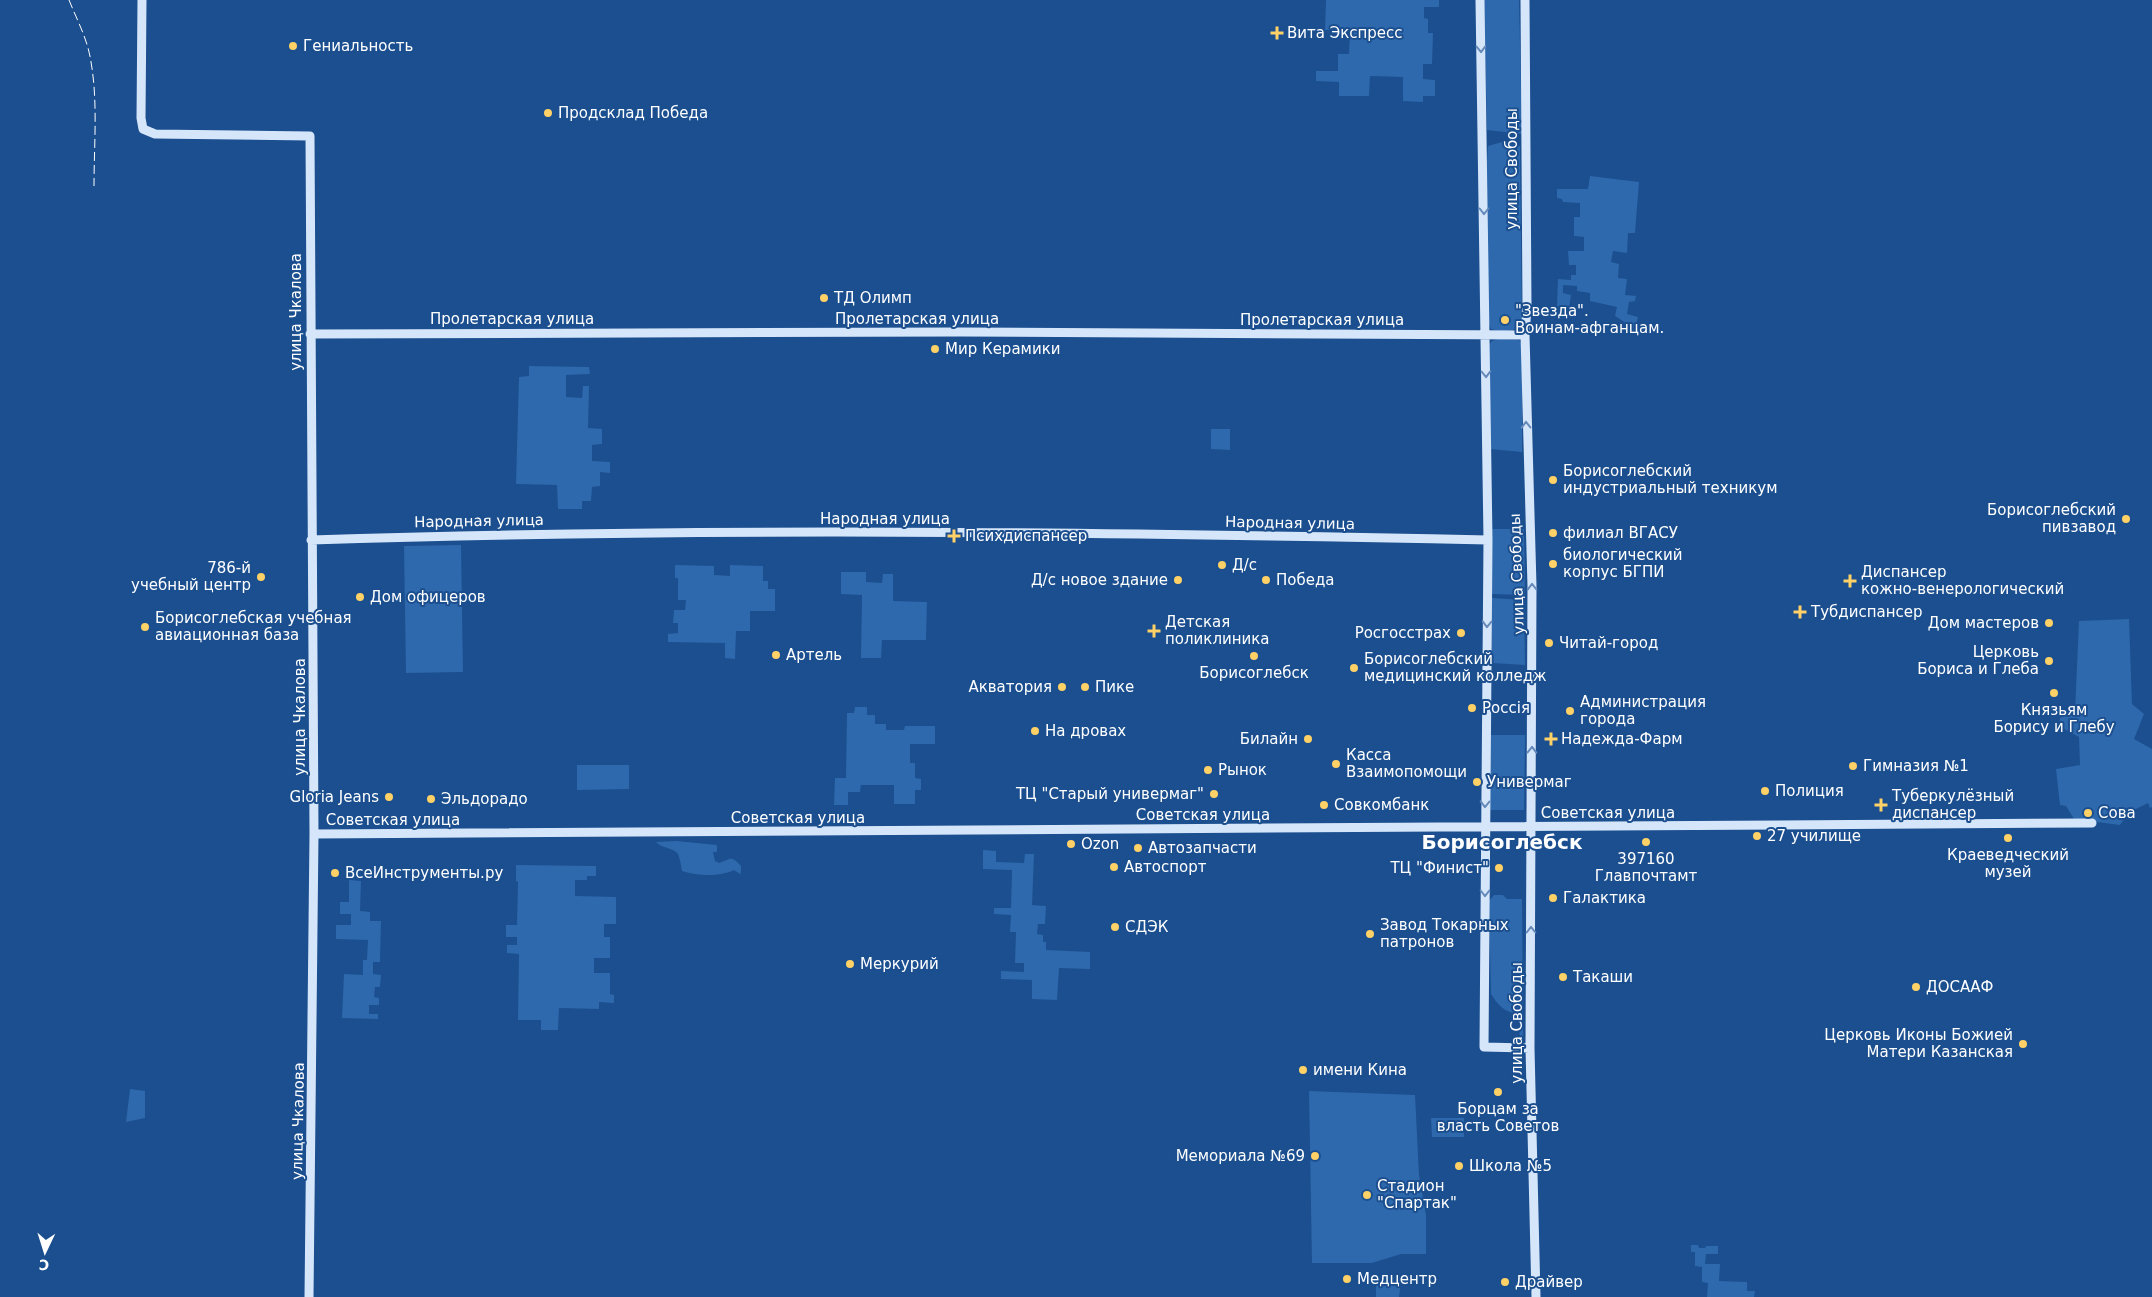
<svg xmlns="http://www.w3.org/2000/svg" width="2152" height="1297" font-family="'DejaVu Sans',sans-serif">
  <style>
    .green { fill: #2e69ad }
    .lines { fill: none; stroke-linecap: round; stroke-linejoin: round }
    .secondary { stroke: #d6e6fa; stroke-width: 9 }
    .rail { stroke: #fff; stroke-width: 1; stroke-dasharray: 9 4; stroke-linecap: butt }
    .oneway { stroke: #668bba }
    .poi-dot { fill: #ffd166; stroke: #1b4f8f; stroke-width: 2 }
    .labels { text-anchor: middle; stroke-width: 4; stroke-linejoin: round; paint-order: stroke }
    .poi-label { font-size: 15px; fill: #fff; stroke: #1b4f8f; text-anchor: start }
    .street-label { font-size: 15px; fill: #fff; stroke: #1b4f8f }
    .district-label { font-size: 20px; font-weight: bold; fill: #fff; stroke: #1b4f8f }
  </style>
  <rect width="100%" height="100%" fill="#1b4f8f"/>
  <!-- green -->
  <path class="green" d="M 1326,0 L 1439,0 L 1439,7 L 1424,7 L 1424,18 L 1428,19 L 1428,33 L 1433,33 L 1432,64 L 1423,64 L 1423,79 L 1435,80 L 1435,96 L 1423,96 L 1423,102 L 1403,101 L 1403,77 L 1370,76 L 1369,96 L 1339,96 L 1339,82 L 1316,81 L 1316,71 L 1338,71 L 1338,54 L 1349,54 L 1350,31 L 1325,30 Z
    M 1484,0 L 1519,0 L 1522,134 L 1487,130 Z
    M 1502,142 L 1520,146 L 1522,321 C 1518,333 1502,333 1491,329 L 1488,321 L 1487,161 L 1488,146 Z
    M 1590,176 L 1639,182 L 1635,233 L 1628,233 L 1627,253 L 1613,251 L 1611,262 L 1619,264 L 1618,278 L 1627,279 L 1625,295 L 1636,296 L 1635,301 L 1629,302 L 1627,314 L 1638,317 L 1635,329 L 1615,316 L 1617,307 L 1590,301 L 1590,293 L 1577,291 L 1577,286 L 1563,285 L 1563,293 L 1571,295 L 1569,308 L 1557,306 L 1558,279 L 1571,280 L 1571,275 L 1576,275 L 1576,265 L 1569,265 L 1568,251 L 1584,251 L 1584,237 L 1574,236 L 1574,217 L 1580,217 L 1580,203 L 1563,202 L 1562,199 L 1557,198 L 1557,189 L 1588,189 Z
    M 1498,339 L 1519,340 L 1522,344 L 1522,452 L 1490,449 L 1489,345 L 1492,341 Z
    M 529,366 L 589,367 L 590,374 L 566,375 L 566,397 L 582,398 L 583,386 L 589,386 L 588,428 L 602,429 L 602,444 L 592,445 L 592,461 L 610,462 L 610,473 L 600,472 L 600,486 L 592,487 L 591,501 L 582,501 L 582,509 L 558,509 L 557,485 L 516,484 L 519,377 L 529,376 Z
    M 1211,429 L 1230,429 L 1230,450 L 1211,449 Z
    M 1492,529 L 1524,529 L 1525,595 L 1492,594 Z
    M 461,545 L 463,672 L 406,673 L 404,546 Z
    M 675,565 L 714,566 L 714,575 L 730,576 L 730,565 L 763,566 L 763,581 L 768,581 L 768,589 L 775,589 L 775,611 L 750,611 L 750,631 L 736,631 L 735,659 L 725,658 L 725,643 L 668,642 L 668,634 L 678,633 L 678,623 L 673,623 L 674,610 L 685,610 L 686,600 L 678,600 L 678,578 L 675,578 Z
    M 841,572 L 866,572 L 866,582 L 882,583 L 883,574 L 893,574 L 893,601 L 927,602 L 926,640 L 882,640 L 881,658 L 861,658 L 862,595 L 841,594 Z
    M 1492,598 L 1524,600 L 1525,665 L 1492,663 Z
    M 2129,619 L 2132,704 L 2144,714 L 2134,739 L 2152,749 L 2152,807 L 2150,808 L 2148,803 L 2128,813 L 2120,825 L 2074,819 L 2066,806 L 2060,805 L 2056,769 L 2080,765 L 2079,737 L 2059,726 L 2060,718 L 2075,711 L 2079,621 Z
    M 855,707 L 867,707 L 867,715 L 875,715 L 875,724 L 886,724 L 886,730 L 904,730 L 905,726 L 935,726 L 935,744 L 910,744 L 910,763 L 915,763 L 915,778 L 921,779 L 921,790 L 915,790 L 915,804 L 894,804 L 894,785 L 861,785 L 860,792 L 848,792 L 848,805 L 834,805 L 835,778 L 846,778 L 847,713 L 854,713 Z
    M 1491,735 L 1525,735 L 1524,810 L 1490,810 Z
    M 577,765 L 629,765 L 629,789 L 577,790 Z
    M 676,841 L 717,845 L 717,852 L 713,852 L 715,861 L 719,863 C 730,860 730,854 741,866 L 741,872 L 740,874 L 734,870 C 720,877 698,876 682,871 C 681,866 680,859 678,854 C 673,847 662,849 656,842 Z
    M 983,850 L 996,851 L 996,862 L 1024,863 L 1025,854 L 1034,854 L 1032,905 L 1046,906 L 1045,924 L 1038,924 L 1037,934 L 1043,935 L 1043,942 L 1046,942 L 1046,950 L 1090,952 L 1090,969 L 1059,968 L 1057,1000 L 1032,999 L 1032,980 L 1001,979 L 1001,971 L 1024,972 L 1024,963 L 1015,963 L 1016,932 L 1010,932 L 1011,915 L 994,914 L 994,908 L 1011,908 L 1012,870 L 983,869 Z
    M 516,865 L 596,866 L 596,876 L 587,876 L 587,880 L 575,880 L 575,896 L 616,897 L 616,924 L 604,924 L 604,937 L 610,937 L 610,958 L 594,958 L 594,973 L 610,973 L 610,994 L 614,995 L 614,1003 L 599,1002 L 599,1009 L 559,1008 L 558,1030 L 541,1030 L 541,1020 L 518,1020 L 519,954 L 507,953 L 507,945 L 517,945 L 517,937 L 506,937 L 506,925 L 517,925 L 518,882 L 516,881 Z
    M 349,880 L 361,881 L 360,911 L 370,912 L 370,921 L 381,921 L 380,962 L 373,962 L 373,974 L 381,975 L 380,987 L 375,987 L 374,997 L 379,998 L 379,1005 L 369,1005 L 369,1014 L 378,1014 L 378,1019 L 342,1018 L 344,974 L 363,975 L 363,960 L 367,960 L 368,940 L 336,939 L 336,925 L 351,925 L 351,914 L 340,914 L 340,902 L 349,902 Z
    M 1494,895 L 1503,895 L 1507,899 L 1522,899 L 1523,1039 L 1520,1039 L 1518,1014 C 1504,1012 1498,1005 1491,994 L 1489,901 Z
    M 130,1089 L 145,1091 L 145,1118 L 126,1122 Z
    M 1309,1091 L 1415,1095 L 1419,1175 L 1426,1215 L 1426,1254 L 1401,1254 L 1372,1263 L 1312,1263 Z
    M 1431,1118 L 1464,1118 L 1464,1137 L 1432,1137 Z
    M 1691,1245 L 1698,1245 L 1699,1248 L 1705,1248 L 1706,1246 L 1718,1246 L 1718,1254 L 1706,1254 L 1705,1264 L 1720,1264 L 1719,1281 L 1747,1282 L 1747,1291 L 1755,1291 L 1754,1297 L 1707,1297 L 1708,1283 L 1702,1282 L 1702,1267 L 1695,1266 L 1695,1252 L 1691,1252 Z
    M 1376,1279 L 1401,1282 L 1399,1297 L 1376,1297 Z"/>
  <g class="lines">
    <!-- secondary -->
    <path class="secondary" d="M 142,0 L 141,118 L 143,129 L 155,134 L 310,136 L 314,834 L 309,1297
      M 1480,0 L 1488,540 L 1484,1047 L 1530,1048
      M 1525,0 L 1527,308 L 1525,335 L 1532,586 L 1530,1048 L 1536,1297
      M 310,334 L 961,332 L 1525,335
      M 311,540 C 703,527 1096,532 1488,540
      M 314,834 L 2092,823"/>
    <!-- rail -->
    <path class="rail" d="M 69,0 C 77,20 88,40 91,62 C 98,102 94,145 94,186"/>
  </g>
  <!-- one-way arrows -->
  <defs><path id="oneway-chevron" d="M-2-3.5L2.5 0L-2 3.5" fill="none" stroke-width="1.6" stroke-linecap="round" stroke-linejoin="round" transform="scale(1.25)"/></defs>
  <g class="oneway">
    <use href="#oneway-chevron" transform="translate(1481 49) rotate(89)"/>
    <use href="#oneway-chevron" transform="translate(1484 211) rotate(90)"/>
    <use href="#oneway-chevron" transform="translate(1486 374) rotate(89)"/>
    <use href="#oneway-chevron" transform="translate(1526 425) rotate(-91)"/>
    <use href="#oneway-chevron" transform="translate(1532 587) rotate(-91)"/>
    <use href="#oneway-chevron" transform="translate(1487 624) rotate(91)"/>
    <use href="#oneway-chevron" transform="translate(1532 750) rotate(-89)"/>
    <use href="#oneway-chevron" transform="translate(1485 804) rotate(91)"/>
    <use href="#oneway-chevron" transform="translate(1485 893) rotate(90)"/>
    <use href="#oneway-chevron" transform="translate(1531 930) rotate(-90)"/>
  </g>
  <!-- markers -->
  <g class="poi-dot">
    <path d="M1274.5 25.5h5v5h5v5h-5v5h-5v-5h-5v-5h5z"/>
    <circle cx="293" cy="46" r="5"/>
    <circle cx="548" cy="113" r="5"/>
    <circle cx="824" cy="298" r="5"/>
    <circle cx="1505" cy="320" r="5"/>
    <circle cx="935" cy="349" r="5"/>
    <circle cx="1553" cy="480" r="5"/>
    <circle cx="2126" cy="519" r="5"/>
    <circle cx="1553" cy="533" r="5"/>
    <path d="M951.5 528.5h5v5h5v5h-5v5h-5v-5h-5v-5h5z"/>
    <circle cx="1553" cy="564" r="5"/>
    <circle cx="1222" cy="565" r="5"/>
    <circle cx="261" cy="577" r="5"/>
    <circle cx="1178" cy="580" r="5"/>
    <circle cx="1266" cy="580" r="5"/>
    <path d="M1847.5 573.5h5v5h5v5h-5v5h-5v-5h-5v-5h5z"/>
    <circle cx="360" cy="597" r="5"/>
    <path d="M1797.5 604.5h5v5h5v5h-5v5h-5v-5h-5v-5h5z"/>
    <circle cx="2049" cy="623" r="5"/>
    <circle cx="145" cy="627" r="5"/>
    <path d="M1151.5 623.5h5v5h5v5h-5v5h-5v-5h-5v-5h5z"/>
    <circle cx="1461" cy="633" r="5"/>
    <circle cx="1549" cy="643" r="5"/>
    <circle cx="776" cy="655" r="5"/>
    <circle cx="1254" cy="656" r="5"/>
    <circle cx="2049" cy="661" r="5"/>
    <circle cx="1354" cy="668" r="5"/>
    <circle cx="1062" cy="687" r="5"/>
    <circle cx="1085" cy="687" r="5"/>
    <circle cx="2054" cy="693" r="5"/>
    <circle cx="1472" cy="708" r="5"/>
    <circle cx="1570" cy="711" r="5"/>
    <circle cx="1035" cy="731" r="5"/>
    <circle cx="1308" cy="739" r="5"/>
    <path d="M1548.5 731.5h5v5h5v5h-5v5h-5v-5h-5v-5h5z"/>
    <circle cx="1336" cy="764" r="5"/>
    <circle cx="1853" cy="766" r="5"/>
    <circle cx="1208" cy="770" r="5"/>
    <circle cx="1477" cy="782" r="5"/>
    <circle cx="1765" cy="791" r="5"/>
    <circle cx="1214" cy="794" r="5"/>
    <circle cx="389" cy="797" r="5"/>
    <circle cx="431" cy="799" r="5"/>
    <circle cx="1324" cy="805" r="5"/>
    <path d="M1878.5 797.5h5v5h5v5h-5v5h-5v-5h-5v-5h5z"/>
    <circle cx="2088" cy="813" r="5"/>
    <circle cx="1757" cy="836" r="5"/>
    <circle cx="2008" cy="838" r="5"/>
    <circle cx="1646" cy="842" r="5"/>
    <circle cx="1071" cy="844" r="5"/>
    <circle cx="1138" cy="848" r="5"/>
    <circle cx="1114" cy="867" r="5"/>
    <circle cx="1499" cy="868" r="5"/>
    <circle cx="335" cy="873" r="5"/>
    <circle cx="1553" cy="898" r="5"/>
    <circle cx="1115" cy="927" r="5"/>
    <circle cx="1370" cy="934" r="5"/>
    <circle cx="850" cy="964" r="5"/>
    <circle cx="1563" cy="977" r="5"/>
    <circle cx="1916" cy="987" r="5"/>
    <circle cx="2023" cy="1044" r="5"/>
    <circle cx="1303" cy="1070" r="5"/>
    <circle cx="1498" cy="1092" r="5"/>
    <circle cx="1315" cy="1156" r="5"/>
    <circle cx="1459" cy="1166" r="5"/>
    <circle cx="1367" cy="1195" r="5"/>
    <circle cx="1347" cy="1279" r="5"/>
    <circle cx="1505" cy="1282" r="5"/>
  </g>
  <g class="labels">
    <!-- poi labels -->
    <g class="poi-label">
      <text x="1287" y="38">Вита Экспресс</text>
      <text x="303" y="51">Гениальность</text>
      <text x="558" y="118">Продсклад Победа</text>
      <text x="834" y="303">ТД Олимп</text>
      <text x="1515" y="316">"Звезда".<tspan x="1515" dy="17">Воинам-афганцам.</tspan></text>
      <text x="945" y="354">Мир Керамики</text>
      <text x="1563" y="476">Борисоглебский<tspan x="1563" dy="17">индустриальный техникум</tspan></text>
      <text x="2116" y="515" text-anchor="end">Борисоглебский<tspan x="2116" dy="17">пивзавод</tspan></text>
      <text x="1563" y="538">филиал ВГАСУ</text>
      <text x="965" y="541">Психдиспансер</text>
      <text x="1563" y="560">биологический<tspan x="1563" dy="17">корпус БГПИ</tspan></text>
      <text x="1232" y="570">Д/с</text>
      <text x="251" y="573" text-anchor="end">786-й<tspan x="251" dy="17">учебный центр</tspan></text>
      <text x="1861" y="577">Диспансер<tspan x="1861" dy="17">кожно-венерологический</tspan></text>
      <text x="1168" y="585" text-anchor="end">Д/с новое здание</text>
      <text x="1276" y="585">Победа</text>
      <text x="370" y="602">Дом офицеров</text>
      <text x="1811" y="617">Тубдиспансер</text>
      <text x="155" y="623">Борисоглебская учебная<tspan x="155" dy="17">авиационная база</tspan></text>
      <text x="1165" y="627">Детская<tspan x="1165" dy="17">поликлиника</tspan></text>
      <text x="2039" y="628" text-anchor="end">Дом мастеров</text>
      <text x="1451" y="638" text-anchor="end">Росгосстрах</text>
      <text x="1559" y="648">Читай-город</text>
      <text x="2039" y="657" text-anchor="end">Церковь<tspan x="2039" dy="17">Бориса и Глеба</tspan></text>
      <text x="786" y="660">Артель</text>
      <text x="1364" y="664">Борисоглебский<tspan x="1364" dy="17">медицинский колледж</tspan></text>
      <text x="1254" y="678" text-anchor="middle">Борисоглебск</text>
      <text x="1052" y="692" text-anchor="end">Акватория</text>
      <text x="1095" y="692">Пике</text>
      <text x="1580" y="707">Администрация<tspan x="1580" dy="17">города</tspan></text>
      <text x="1482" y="713">Россiя</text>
      <text x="2054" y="715" text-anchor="middle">Князьям<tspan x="2054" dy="17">Борису и Глебу</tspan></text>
      <text x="1045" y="736">На дровах</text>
      <text x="1298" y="744" text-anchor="end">Билайн</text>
      <text x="1561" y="744">Надежда-Фарм</text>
      <text x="1346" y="760">Касса<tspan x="1346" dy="17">Взаимопомощи</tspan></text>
      <text x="1863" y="771">Гимназия №1</text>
      <text x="1218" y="775">Рынок</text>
      <text x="1487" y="787">Универмаг</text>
      <text x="1775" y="796">Полиция</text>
      <text x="1204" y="799" text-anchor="end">ТЦ "Старый универмаг"</text>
      <text x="1892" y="801">Туберкулёзный<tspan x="1892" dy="17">диспансер</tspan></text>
      <text x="379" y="802" text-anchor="end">Gloria Jeans</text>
      <text x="441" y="804">Эльдорадо</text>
      <text x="1334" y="810">Совкомбанк</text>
      <text x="2098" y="818">Сова</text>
      <text x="1767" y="841">27 училище</text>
      <text x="1081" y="849">Ozon</text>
      <text x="1148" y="853">Автозапчасти</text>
      <text x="2008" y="860" text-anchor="middle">Краеведческий<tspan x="2008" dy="17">музей</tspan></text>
      <text x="1646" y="864" text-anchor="middle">397160<tspan x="1646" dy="17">Главпочтамт</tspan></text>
      <text x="1124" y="872">Автоспорт</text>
      <text x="1489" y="873" text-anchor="end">ТЦ "Финист"</text>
      <text x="345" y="878">ВсеИнструменты.ру</text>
      <text x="1563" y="903">Галактика</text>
      <text x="1380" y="930">Завод Токарных<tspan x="1380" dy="17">патронов</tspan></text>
      <text x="1125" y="932">СДЭК</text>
      <text x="860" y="969">Меркурий</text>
      <text x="1573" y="982">Такаши</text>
      <text x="1926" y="992">ДОСААФ</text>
      <text x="2013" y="1040" text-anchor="end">Церковь Иконы Божией<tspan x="2013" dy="17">Матери Казанская</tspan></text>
      <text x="1313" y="1075">имени Кина</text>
      <text x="1498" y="1114" text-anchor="middle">Борцам за<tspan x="1498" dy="17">власть Советов</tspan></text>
      <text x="1305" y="1161" text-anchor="end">Мемориала №69</text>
      <text x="1469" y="1171">Школа №5</text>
      <text x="1377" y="1191">Стадион<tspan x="1377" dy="17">"Спартак"</tspan></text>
      <text x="1357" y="1284">Медцентр</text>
      <text x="1515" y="1287">Драйвер</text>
    </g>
    <!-- street labels -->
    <g class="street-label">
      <text transform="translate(1512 169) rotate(-90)" y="5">улица Свободы</text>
      <text transform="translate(296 312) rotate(-90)" y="5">улица Чкалова</text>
      <text x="512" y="324">Пролетарская улица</text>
      <text x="917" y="324">Пролетарская улица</text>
      <text x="1322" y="325">Пролетарская улица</text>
      <text x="885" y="524">Народная улица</text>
      <text transform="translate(479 521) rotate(-1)" y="5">Народная улица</text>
      <text transform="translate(1290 523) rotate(1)" y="5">Народная улица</text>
      <text transform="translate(1517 574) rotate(-92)" y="5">улица Свободы</text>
      <text transform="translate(300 717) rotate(-90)" y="5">улица Чкалова</text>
      <text x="1608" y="818">Советская улица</text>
      <text x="1203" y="820">Советская улица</text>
      <text x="798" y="823">Советская улица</text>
      <text x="393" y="825">Советская улица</text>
      <text transform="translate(1517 1023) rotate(-90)" y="5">улица Свободы</text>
      <text transform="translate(298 1121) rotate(-89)" y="5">улица Чкалова</text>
    </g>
    <!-- district labels -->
    <g class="district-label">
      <text x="1502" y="849">Борисоглебск</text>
    </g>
  </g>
  <!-- north arrow -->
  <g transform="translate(45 1252) rotate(184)" stroke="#1b4f8f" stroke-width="4" paint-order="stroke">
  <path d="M0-4L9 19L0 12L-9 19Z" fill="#ffffff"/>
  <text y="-8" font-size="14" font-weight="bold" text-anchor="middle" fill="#ffffff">С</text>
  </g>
</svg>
